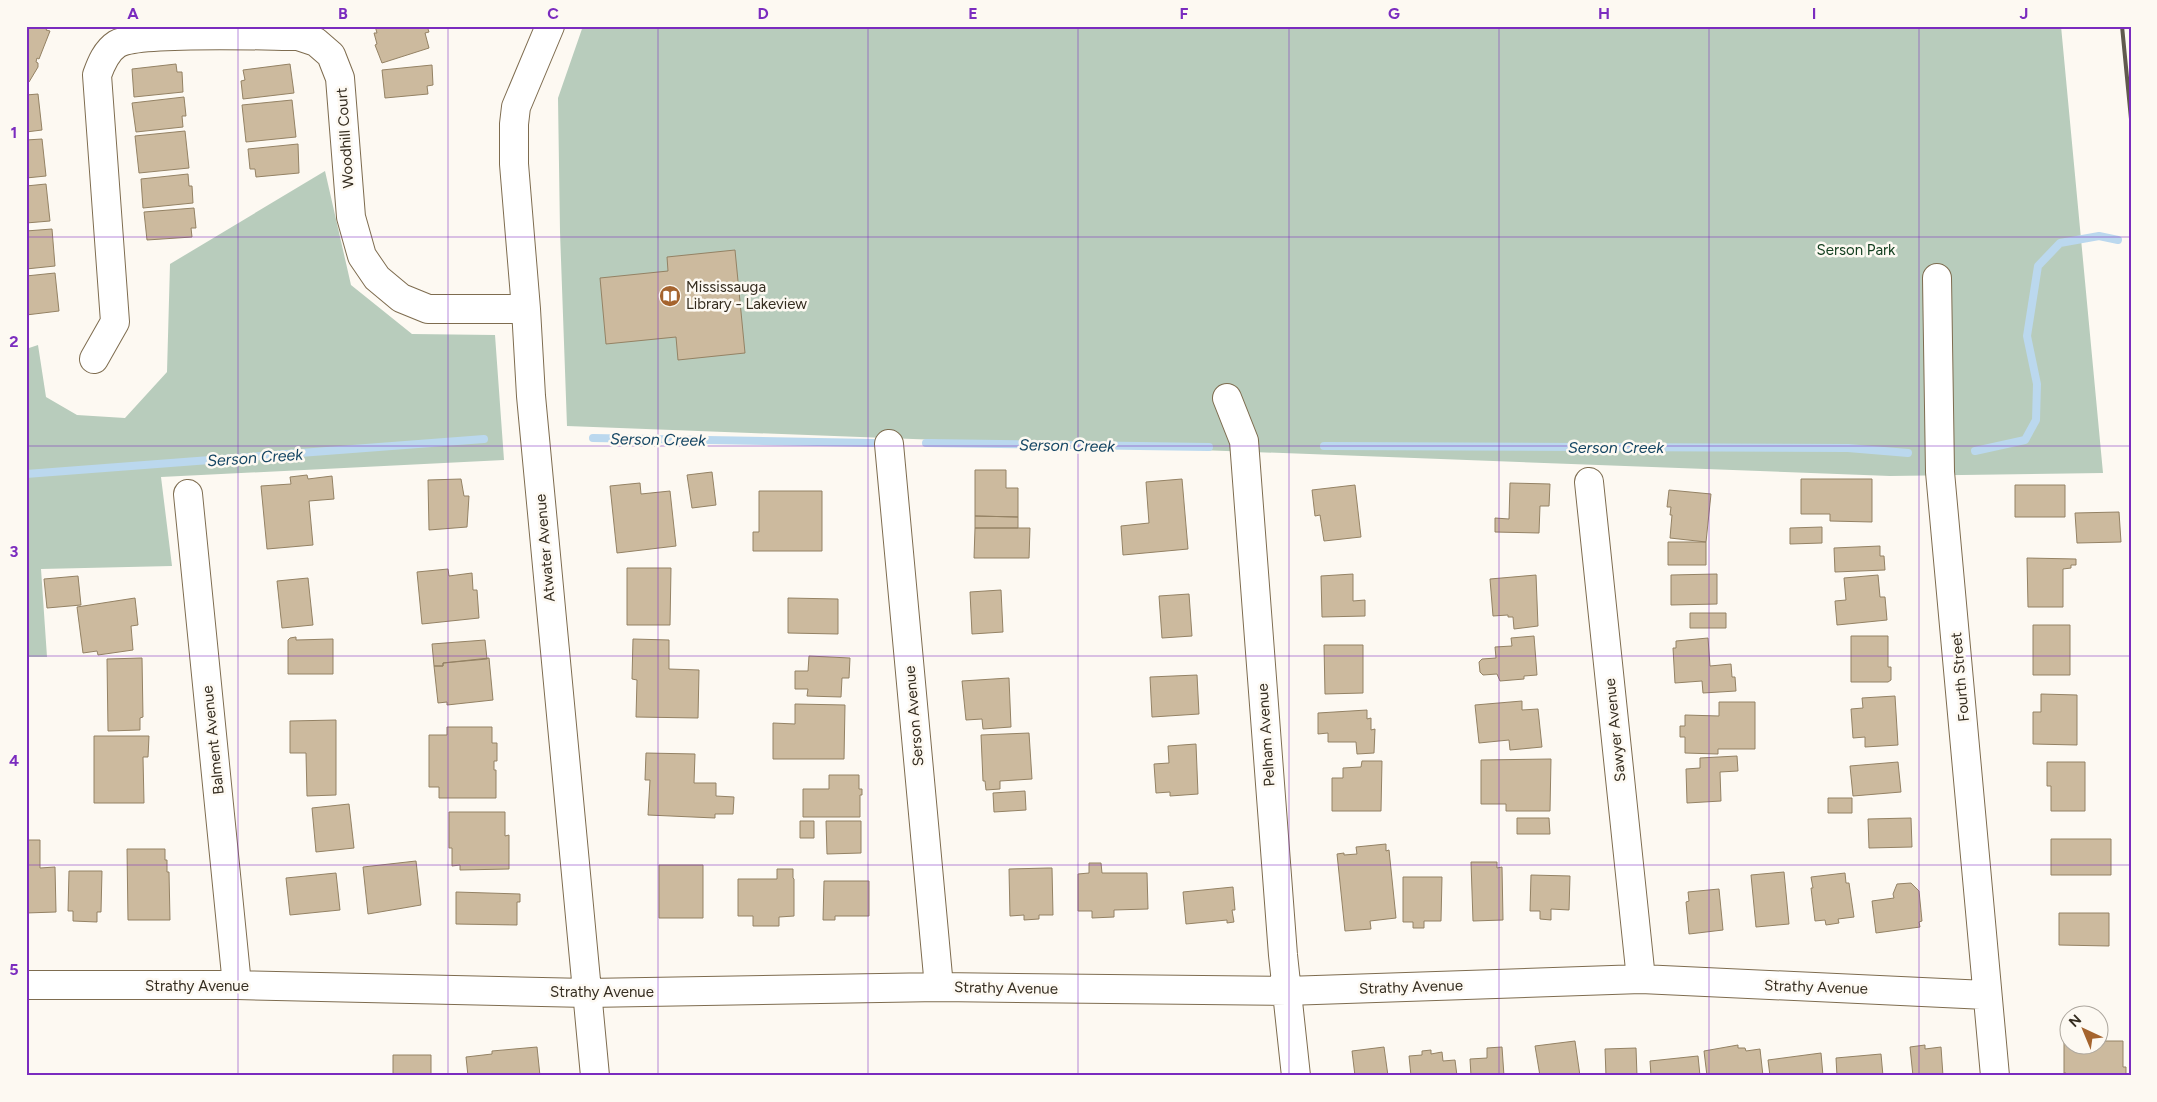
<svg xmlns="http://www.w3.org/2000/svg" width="2157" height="1102" font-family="Figtree,sans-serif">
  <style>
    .green { fill: #b8ccbc }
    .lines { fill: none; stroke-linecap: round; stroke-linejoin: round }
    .stream { stroke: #bbd8ee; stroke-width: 8 }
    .building { fill: #ccba9e; stroke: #948264 }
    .street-casing { stroke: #7e6c4f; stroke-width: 30 }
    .street { stroke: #fff; stroke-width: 28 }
    .rail { stroke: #60594d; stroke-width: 4 }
    .grid { fill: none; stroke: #7b2cbf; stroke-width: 1; stroke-opacity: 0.55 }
    .labels { text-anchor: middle; stroke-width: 5; stroke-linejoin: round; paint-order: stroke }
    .street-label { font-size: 15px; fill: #352d20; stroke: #fdf9f2 }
    .park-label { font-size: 15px; fill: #144021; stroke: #fdf9f2 }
    .poi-label { font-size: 15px; fill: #352d20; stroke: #fdf9f2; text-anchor: start }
    .water-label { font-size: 16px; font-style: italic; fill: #144563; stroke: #fdf9f2 }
    .neatline { fill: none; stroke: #7b2cbf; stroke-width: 2 }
    .grid-label { font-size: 16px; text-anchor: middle; font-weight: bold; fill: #7b2cbf }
  </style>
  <rect width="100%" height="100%" fill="#fdf9f2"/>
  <!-- green -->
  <path class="green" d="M 583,26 L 2061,26 L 2103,473 L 1890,476 L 567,426 L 560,232 L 558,98 Z
    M 325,171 L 351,285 L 412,334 L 495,335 L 504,460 L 161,477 L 172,566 L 41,569 L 47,657 L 26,657 L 26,349 L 38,345 L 46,397 L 77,415 L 125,418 L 167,372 L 170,264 Z"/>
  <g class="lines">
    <!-- stream -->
    <path class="stream" d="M 593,438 L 873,443
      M 926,443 L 1209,447
      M 1324,446 L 1848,448 L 1908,453
      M 1975,451 L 2025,440 L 2036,420 L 2037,384 L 2027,336 L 2038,266 L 2060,243 L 2099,236 L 2118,240
      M 26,474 L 484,439"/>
  </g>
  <!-- building -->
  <path class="building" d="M 26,26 L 48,26 L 46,30 L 50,31 L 39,59 L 37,58 L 36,62 L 38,63 L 38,67 L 29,82 L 26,81 Z
    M 375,26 L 427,26 L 429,32 L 425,33 L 429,48 L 382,63 L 375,45 L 377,44 L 374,33 L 377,33 Z
    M 176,64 L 177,72 L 182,72 L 183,92 L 134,97 L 132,69 Z
    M 290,64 L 294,93 L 243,99 L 241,81 L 245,80 L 243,70 Z
    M 432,65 L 433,85 L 427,86 L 428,94 L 385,98 L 382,70 Z
    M 38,94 L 42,130 L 26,132 L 26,95 Z
    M 184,97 L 186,116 L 182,116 L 183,127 L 136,132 L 132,103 Z
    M 292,100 L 296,137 L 246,142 L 242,105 Z
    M 185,131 L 189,168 L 139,173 L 135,136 Z
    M 42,139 L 46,176 L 26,178 L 26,140 Z
    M 298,144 L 299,173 L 256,177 L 255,169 L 250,169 L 248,149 Z
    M 188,174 L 189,186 L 192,186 L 193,203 L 143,208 L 141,179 Z
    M 46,184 L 50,221 L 26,223 L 26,186 Z
    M 194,208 L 196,228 L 191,228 L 192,237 L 147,240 L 144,212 Z
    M 52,229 L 55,266 L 26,269 L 26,231 Z
    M 735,250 L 745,353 L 678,360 L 676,337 L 606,344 L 600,278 L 668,271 L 667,257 Z
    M 55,273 L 59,311 L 26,315 L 26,276 Z
    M 975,470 L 1006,470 L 1006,488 L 1018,488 L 1018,517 L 975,516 Z
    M 712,472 L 716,505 L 692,508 L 687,475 Z
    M 307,475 L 308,479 L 332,476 L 334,499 L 309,501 L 313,545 L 267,549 L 261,486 L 291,484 L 290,477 Z
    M 461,479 L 464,496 L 469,496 L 467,527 L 429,530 L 428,480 Z
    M 1182,479 L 1188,549 L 1123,555 L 1121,526 L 1149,523 L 1146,482 Z
    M 1801,479 L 1872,479 L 1872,522 L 1830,521 L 1830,514 L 1801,514 Z
    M 640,483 L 641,494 L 670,491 L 676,546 L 617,553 L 610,486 Z
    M 1510,483 L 1550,484 L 1549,506 L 1540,506 L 1539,533 L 1495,532 L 1495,518 L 1509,519 Z
    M 1355,485 L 1361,537 L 1324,541 L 1320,515 L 1315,516 L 1312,490 Z
    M 2015,485 L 2065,485 L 2065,517 L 2015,517 Z
    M 1669,490 L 1711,494 L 1706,542 L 1670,538 L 1672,515 L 1670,515 L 1671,507 L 1667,507 Z
    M 759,491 L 822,491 L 822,551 L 753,551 L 753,532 L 759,532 Z
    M 2119,512 L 2121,542 L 2077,543 L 2075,513 Z
    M 975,516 L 1018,517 L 1018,528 L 975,528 Z
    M 1822,527 L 1822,543 L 1790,544 L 1790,528 Z
    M 975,528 L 1030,528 L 1029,558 L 974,558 Z
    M 1668,542 L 1706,542 L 1706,565 L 1668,565 Z
    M 1880,546 L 1880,556 L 1884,556 L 1885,570 L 1835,572 L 1834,548 Z
    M 2027,558 L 2076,559 L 2076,565 L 2071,565 L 2071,568 L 2063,569 L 2063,607 L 2028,607 Z
    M 627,568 L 671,568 L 670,625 L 627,625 Z
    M 448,569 L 449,576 L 472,573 L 473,590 L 477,590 L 479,618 L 422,624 L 417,572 Z
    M 1353,574 L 1353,601 L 1365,600 L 1365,616 L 1322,617 L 1321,576 Z
    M 1717,574 L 1717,604 L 1671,605 L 1671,575 Z
    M 1536,575 L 1538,626 L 1514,629 L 1513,617 L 1508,617 L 1508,615 L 1493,616 L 1490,579 Z
    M 1878,575 L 1880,597 L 1885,597 L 1887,620 L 1837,625 L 1835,601 L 1846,600 L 1844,578 Z
    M 78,576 L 81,605 L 47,608 L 44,579 Z
    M 308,578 L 313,625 L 282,628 L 277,581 Z
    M 1001,590 L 1003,632 L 972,634 L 970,592 Z
    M 1189,594 L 1192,636 L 1162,638 L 1159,596 Z
    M 135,598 L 138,625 L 131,626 L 133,650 L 98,655 L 97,651 L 83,653 L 77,607 Z
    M 788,598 L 838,599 L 838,634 L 788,633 Z
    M 1690,613 L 1726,613 L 1726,628 L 1690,628 Z
    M 2033,625 L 2070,625 L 2070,675 L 2033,675 Z
    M 1534,636 L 1537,675 L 1524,676 L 1524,679 L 1500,681 L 1497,674 L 1483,675 L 1480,672 L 1479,662 L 1482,659 L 1496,658 L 1495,647 L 1512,646 L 1511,638 Z
    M 1851,636 L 1888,636 L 1888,667 L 1891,667 L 1891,680 L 1888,682 L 1851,682 Z
    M 296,637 L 296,640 L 333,639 L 333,674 L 288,674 L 288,640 L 290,638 Z
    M 1708,638 L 1710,666 L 1731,664 L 1732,677 L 1735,677 L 1736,691 L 1703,693 L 1702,681 L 1675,683 L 1673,648 L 1676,648 L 1676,641 Z
    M 633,639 L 669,640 L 669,669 L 699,670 L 698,718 L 636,717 L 637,680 L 632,679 Z
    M 485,640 L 487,659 L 443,663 L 443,666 L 434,666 L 432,644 Z
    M 1324,645 L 1363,645 L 1363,693 L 1325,694 Z
    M 809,656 L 850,658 L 849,678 L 842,678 L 841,697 L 807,696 L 808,689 L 795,689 L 795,671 L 808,671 Z
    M 142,658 L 143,717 L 140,718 L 140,730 L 108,731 L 107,659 Z
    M 489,658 L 493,700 L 447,705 L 447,702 L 438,703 L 434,666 L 443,666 L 443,663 Z
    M 1197,675 L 1199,714 L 1152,717 L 1150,677 Z
    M 1009,678 L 1011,727 L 983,729 L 982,719 L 966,720 L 962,681 Z
    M 2041,694 L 2077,695 L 2077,745 L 2033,744 L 2033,712 L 2041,712 Z
    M 1895,696 L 1898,745 L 1865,747 L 1865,737 L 1853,738 L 1851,709 L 1863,708 L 1862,698 Z
    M 1522,701 L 1522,710 L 1538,709 L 1542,747 L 1510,750 L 1509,740 L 1479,743 L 1475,705 Z
    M 1719,702 L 1755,702 L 1755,749 L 1718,749 L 1718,754 L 1685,753 L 1685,737 L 1680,737 L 1680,726 L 1685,726 L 1685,715 L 1719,716 Z
    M 795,704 L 845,705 L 844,759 L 773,759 L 773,723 L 795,724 Z
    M 1367,710 L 1367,719 L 1371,718 L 1371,730 L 1375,729 L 1374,753 L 1357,754 L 1356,742 L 1328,742 L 1328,733 L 1318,734 L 1318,713 Z
    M 336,720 L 336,795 L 307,796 L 306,753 L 290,753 L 290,721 Z
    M 447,727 L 492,727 L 492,743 L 497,743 L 497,761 L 494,761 L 494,770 L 496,770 L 496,798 L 439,798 L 439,787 L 429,787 L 429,735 L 447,735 Z
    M 1029,733 L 1032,779 L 1000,781 L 1000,789 L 986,790 L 985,781 L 983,781 L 981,735 Z
    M 94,736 L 149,736 L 148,757 L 143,757 L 144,803 L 94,803 Z
    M 1196,744 L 1198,794 L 1170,796 L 1170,792 L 1156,793 L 1154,764 L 1169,763 L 1168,746 Z
    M 646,753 L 695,754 L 694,783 L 716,783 L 716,796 L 734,797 L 733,814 L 715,814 L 715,818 L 648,815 L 650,780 L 645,780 Z
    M 1737,756 L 1738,771 L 1720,772 L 1721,801 L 1687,803 L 1686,769 L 1700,768 L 1700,758 Z
    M 1551,759 L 1550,811 L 1506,811 L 1506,804 L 1481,804 L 1481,760 Z
    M 1362,761 L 1382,761 L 1381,811 L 1332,811 L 1332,778 L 1343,778 L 1343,768 L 1361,767 Z
    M 1898,762 L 1901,792 L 1853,796 L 1850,766 Z
    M 2047,762 L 2085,762 L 2085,811 L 2051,811 L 2051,786 L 2047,786 Z
    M 829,775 L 859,775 L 859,789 L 862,789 L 862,795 L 860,795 L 860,817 L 803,817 L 803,789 L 829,789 Z
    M 1025,791 L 1026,810 L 994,812 L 993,793 Z
    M 1828,798 L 1852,798 L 1852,813 L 1828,813 Z
    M 349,804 L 354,848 L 316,852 L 312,808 Z
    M 449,812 L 505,812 L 505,836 L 509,835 L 509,869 L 460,870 L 460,865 L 452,866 L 452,848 L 449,848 Z
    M 1517,818 L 1549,818 L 1550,834 L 1517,834 Z
    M 1911,818 L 1912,847 L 1869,848 L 1868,819 Z
    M 800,821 L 814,821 L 814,838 L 800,838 Z
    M 826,821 L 861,821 L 861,853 L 827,854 Z
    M 2051,839 L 2111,839 L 2111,875 L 2051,875 Z
    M 26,840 L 40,840 L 40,868 L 55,867 L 56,912 L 26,913 Z
    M 1386,844 L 1386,851 L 1389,850 L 1396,918 L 1370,921 L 1371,929 L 1345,931 L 1337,854 L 1344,853 L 1344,855 L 1357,854 L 1356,847 Z
    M 127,849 L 165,849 L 165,860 L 167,860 L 167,872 L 169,872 L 170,920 L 128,920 Z
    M 416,861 L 421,905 L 368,914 L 363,867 Z
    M 1471,862 L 1497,862 L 1497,868 L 1502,867 L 1503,920 L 1473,921 Z
    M 1089,863 L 1101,863 L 1102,873 L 1147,873 L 1148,909 L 1114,910 L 1114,917 L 1092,918 L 1092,911 L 1078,911 L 1078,874 L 1089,873 Z
    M 659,865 L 703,865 L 703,918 L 659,918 Z
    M 1048,868 L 1052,868 L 1053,915 L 1039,915 L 1039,919 L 1024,920 L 1024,915 L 1010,916 L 1009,869 Z
    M 777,869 L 793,869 L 793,878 L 794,879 L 794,916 L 779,917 L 779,926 L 753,926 L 753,916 L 738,916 L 738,879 L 777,879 Z
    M 69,871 L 102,871 L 101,912 L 97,912 L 97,922 L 73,921 L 73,911 L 68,911 Z
    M 1784,872 L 1789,924 L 1756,927 L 1751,875 Z
    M 336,873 L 340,910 L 290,915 L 286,878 Z
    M 1845,873 L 1846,883 L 1849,883 L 1854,917 L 1838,919 L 1839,923 L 1826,925 L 1825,920 L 1815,921 L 1811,888 L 1813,888 L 1811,877 Z
    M 1531,875 L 1570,876 L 1569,910 L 1551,909 L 1551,920 L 1540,919 L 1540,911 L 1530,911 Z
    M 1403,877 L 1442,877 L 1441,921 L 1424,921 L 1424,928 L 1413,928 L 1413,922 L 1403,922 Z
    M 824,881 L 869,881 L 869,916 L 835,916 L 835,920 L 823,920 Z
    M 1911,883 L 1919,891 L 1922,921 L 1919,922 L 1920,927 L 1876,933 L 1872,901 L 1894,898 L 1893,894 L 1897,884 Z
    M 1233,887 L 1235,910 L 1232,910 L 1234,922 L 1227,923 L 1227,920 L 1186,924 L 1183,892 Z
    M 1719,889 L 1723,930 L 1689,934 L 1686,902 L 1689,901 L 1688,892 Z
    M 456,892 L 520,894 L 520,902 L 517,902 L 517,925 L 456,924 Z
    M 2059,913 L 2109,913 L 2109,946 L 2059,945 Z
    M 1575,1041 L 1580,1076 L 1540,1076 L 1535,1046 Z
    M 2064,1041 L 2070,1041 L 2070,1044 L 2100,1044 L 2100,1041 L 2123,1041 L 2123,1067 L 2126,1067 L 2126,1076 L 2066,1076 L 2066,1073 L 2064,1073 Z
    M 1738,1045 L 1738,1048 L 1745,1048 L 1746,1051 L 1760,1049 L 1763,1076 L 1707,1076 L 1704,1051 Z
    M 1925,1045 L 1925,1049 L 1941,1047 L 1943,1076 L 1913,1076 L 1910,1047 Z
    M 537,1047 L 540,1076 L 468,1076 L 466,1057 L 492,1054 L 492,1051 Z
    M 1384,1047 L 1388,1076 L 1355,1076 L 1352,1051 Z
    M 1502,1047 L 1504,1076 L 1471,1076 L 1470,1059 L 1487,1058 L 1487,1048 Z
    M 1636,1048 L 1637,1076 L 1606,1076 L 1605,1049 Z
    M 1431,1050 L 1431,1054 L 1442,1052 L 1443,1061 L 1455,1060 L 1457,1076 L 1411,1076 L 1409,1056 L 1422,1055 L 1422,1051 Z
    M 1821,1053 L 1823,1076 L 1770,1076 L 1768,1060 Z
    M 1881,1054 L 1883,1076 L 1837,1076 L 1836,1058 Z
    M 393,1055 L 431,1055 L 431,1076 L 393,1076 Z
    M 1698,1056 L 1700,1076 L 1651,1076 L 1650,1061 Z"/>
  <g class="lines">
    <!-- street casing -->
    <g class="street-casing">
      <path id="street" d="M 550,26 L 516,107 L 514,124 L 514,164 L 526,309 L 531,396 L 595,1076
        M 1937,278 L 1940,472 L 1995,1076
        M 94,359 L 115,322 L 97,75 C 101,64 106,51 117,44 C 138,31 266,36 298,36 L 316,42 L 331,55 L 340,78 L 351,217 L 362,256 L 377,278 L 401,298 L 428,309 L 526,309
        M 1227,398 L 1244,441 L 1283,955 L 1296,1076
        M 889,444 L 939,987
        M 1589,482 L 1641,979
        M 188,494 L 237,985
        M 26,985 L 237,985 L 587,993 L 939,987 L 1286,991 L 1641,979 L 1986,995"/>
    </g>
    <!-- street -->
    <use href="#street" class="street"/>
    <!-- rail -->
    <path class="rail" d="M 2122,26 L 2131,119"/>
  </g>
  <!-- grid -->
  <path class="grid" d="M 238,26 L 238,1076M 448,26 L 448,1076M 658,26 L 658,1076M 868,26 L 868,1076M 1078,26 L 1078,1076M 1289,26 L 1289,1076M 1499,26 L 1499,1076M 1709,26 L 1709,1076M 1919,26 L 1919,1076M 26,237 L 2131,237M 26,446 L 2131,446M 26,656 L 2131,656M 26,865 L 2131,865"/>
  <!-- icons -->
  <defs>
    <g id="library-disc" transform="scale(1.125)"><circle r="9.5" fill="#a5642e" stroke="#fdf9f2"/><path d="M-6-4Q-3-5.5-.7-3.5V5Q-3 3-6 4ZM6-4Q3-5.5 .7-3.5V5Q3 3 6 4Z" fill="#fff"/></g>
  </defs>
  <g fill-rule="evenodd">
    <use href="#library-disc" x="670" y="296"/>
  </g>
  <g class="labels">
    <!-- street labels -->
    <g class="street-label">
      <text transform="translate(345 138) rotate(-94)" y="5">Woodhill Court</text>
      <text transform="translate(545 548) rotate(-95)" y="5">Atwater Avenue</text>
      <text transform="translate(1960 677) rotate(-95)" y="5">Fourth Street</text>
      <text transform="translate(914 716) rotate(-95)" y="5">Serson Avenue</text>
      <text transform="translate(1615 730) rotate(-96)" y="5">Sawyer Avenue</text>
      <text transform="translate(1266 735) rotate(-94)" y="5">Pelham Avenue</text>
      <text transform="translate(213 740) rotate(-96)" y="5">Balment Avenue</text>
      <text x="197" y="991">Strathy Avenue</text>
      <text transform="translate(1411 987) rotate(-2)" y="5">Strathy Avenue</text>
      <text transform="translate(1816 987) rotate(2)" y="5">Strathy Avenue</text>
      <text transform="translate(1006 988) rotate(1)" y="5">Strathy Avenue</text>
      <text x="602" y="997">Strathy Avenue</text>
    </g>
    <!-- park labels -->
    <g class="park-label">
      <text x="1856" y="255">Serson Park</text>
    </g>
    <!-- poi labels -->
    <g class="poi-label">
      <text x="686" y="292">Mississauga<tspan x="686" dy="17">Library - Lakeview</tspan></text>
    </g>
    <!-- water labels -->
    <g class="water-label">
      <text transform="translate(658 439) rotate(1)" y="6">Serson Creek</text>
      <text transform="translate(1067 445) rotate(1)" y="6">Serson Creek</text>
      <text x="1616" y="453">Serson Creek</text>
      <text transform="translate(255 457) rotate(-4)" y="6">Serson Creek</text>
    </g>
  </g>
  <!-- border -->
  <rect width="2157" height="1102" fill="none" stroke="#fdf9f2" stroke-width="55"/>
  <!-- north arrow -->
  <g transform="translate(2084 1030) rotate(316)"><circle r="24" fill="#fdf9f2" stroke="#ada79e"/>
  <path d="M0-4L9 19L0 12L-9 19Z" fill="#a5642e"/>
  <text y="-8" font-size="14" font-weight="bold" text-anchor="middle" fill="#352d20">N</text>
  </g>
  <rect x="28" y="28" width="2102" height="1046" class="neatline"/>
  <g class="grid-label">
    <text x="133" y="19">A</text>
    <text x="343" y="19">B</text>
    <text x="553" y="19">C</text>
    <text x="763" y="19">D</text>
    <text x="973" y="19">E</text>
    <text x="1184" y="19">F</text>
    <text x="1394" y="19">G</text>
    <text x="1604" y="19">H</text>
    <text x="1814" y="19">I</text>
    <text x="2024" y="19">J</text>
    <text x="14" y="138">1</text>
    <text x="14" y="347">2</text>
    <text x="14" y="557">3</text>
    <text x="14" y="766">4</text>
    <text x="14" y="975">5</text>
  </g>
</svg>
